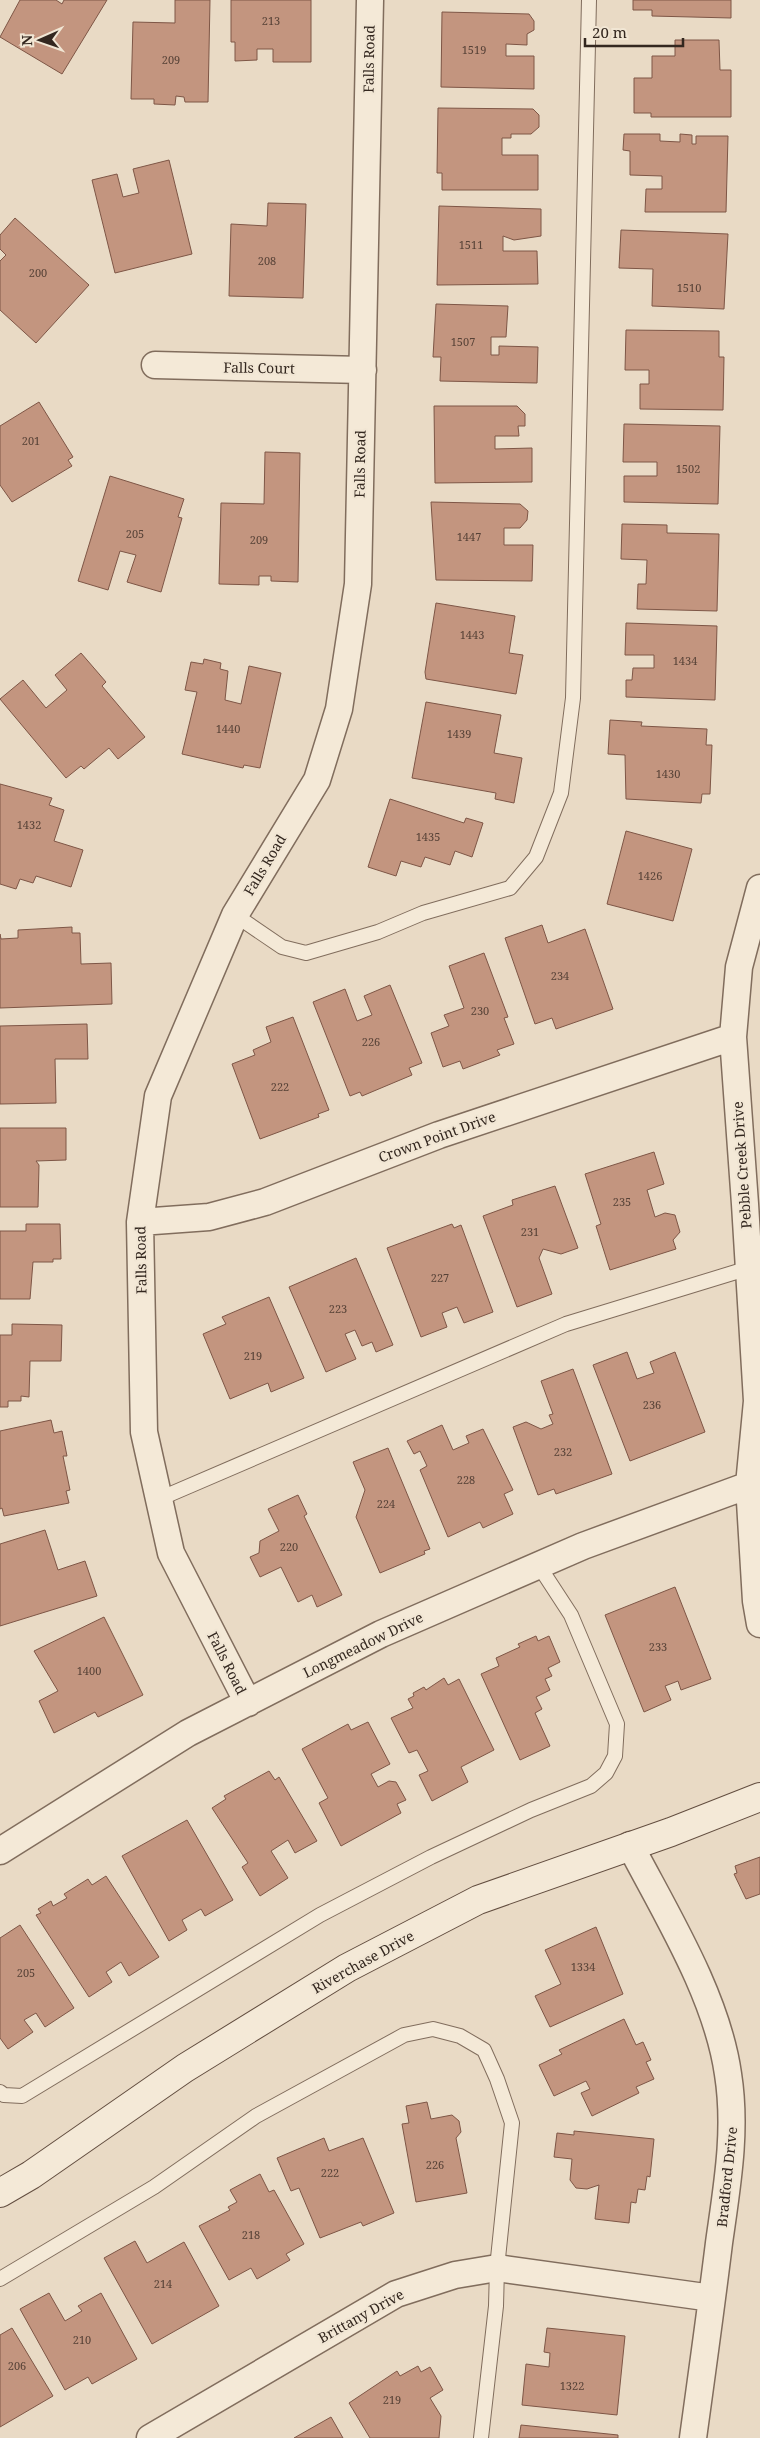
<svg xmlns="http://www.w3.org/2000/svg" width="760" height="2438" font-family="'Noto Serif',serif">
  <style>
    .building { fill: #c3957f; stroke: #7e5646 }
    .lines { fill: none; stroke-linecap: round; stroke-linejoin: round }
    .lane-casing { stroke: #816d5d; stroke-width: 16 }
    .street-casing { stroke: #816d5d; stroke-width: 29 }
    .secondary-casing { stroke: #634e40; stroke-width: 30 }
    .lane { stroke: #f4e9d7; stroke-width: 14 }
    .street { stroke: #f4e9d7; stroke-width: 26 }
    .secondary { stroke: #f4e9d7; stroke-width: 28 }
    .labels { text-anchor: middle; stroke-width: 4.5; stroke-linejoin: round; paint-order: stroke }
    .number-label { font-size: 11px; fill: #574237 }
    .street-label { font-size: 14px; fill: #33271f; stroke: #f1e6d4 }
  </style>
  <rect width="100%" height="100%" fill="#e9dac5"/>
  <!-- building -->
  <path class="building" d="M 20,0 L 56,0 L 62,4 L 64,0 L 107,0 L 62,74 L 0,37 Z
    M 175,0 L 210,0 L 208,102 L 185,102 L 184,97 L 176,96 L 175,105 L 154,104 L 154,99 L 131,99 L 133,22 L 175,23 Z
    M 231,0 L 311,0 L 311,62 L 273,62 L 273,49 L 257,49 L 257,60 L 235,61 L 235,42 L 231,42 Z
    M 633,0 L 731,0 L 731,18 L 652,16 L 652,10 L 633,10 Z
    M 442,12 L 529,14 L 534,21 L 534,30 L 527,34 L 527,45 L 506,44 L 506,56 L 534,56 L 534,89 L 441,87 Z
    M 675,40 L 719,40 L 720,70 L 731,70 L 731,117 L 651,117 L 651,113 L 634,113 L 634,78 L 652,78 L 652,56 L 675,56 Z
    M 438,108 L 533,109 L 539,115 L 539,127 L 531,134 L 511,134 L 511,138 L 502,138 L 502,155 L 538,155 L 538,190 L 442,190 L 442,173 L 437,173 Z
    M 624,134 L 660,134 L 660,141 L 680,142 L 680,134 L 692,135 L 692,144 L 696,144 L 696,136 L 728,136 L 726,212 L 645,212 L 646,189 L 662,189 L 662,176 L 630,175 L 630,151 L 623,150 Z
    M 169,160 L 192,254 L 115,273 L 92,180 L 117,174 L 123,197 L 139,193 L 133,169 Z
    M 268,203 L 306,204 L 303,298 L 229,296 L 231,224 L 267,226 Z
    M 439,206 L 541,209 L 541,236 L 514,240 L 503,236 L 503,251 L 537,251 L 538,284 L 437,285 Z
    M 15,218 L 89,285 L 36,343 L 0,310 L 0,261 L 6,255 L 0,249 L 0,235 Z
    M 621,230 L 728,234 L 724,309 L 652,306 L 653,269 L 619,268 Z
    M 436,304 L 508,306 L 506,337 L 491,337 L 491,355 L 499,355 L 499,346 L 538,347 L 537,383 L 440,381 L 441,357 L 433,357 Z
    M 626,330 L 719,331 L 719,357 L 724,357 L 723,410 L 640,409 L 640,384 L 649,384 L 649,370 L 625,370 Z
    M 39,402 L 73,457 L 68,460 L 72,466 L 12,502 L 0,485 L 0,426 Z
    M 434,406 L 517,406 L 525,414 L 525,426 L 518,426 L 519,436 L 495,436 L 495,449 L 532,448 L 532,482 L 435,483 Z
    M 624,424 L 720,426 L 718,504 L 624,502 L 624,476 L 657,476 L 657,462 L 623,462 Z
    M 265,452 L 300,453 L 298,582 L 271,581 L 271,576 L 259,576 L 259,585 L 219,584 L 221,503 L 264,504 Z
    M 110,476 L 184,499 L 178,517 L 182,518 L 161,592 L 127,582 L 136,555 L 120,551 L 108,590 L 78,581 Z
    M 431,502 L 520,504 L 528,511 L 527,520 L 520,528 L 504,528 L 504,545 L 533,545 L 532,581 L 436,580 Z
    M 622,524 L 667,525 L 667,533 L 719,534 L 717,611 L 637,609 L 638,584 L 646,584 L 647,560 L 621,559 Z
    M 436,603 L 515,616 L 509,653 L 523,655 L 516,694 L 426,679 L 425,672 Z
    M 626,623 L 717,626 L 715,700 L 626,697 L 626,680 L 632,680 L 633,668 L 654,668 L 654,655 L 625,655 Z
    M 81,653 L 106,682 L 102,686 L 145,737 L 118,759 L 109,748 L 84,769 L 81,766 L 66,778 L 0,699 L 23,680 L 46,708 L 67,690 L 55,675 Z
    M 204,659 L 221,663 L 220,669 L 228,671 L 225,700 L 241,704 L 249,666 L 281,673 L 260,768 L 244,765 L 243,768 L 182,754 L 197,692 L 185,690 L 191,662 L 203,664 Z
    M 426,702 L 501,715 L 494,753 L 522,758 L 514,803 L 495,799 L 496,793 L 412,778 Z
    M 610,720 L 642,722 L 641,726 L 707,729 L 706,745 L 712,745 L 710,794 L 702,794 L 701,803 L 626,799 L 625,755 L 608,754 Z
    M 0,784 L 52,798 L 49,805 L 64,810 L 54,841 L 83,850 L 71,887 L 36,876 L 33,883 L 20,879 L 16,889 L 0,884 Z
    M 390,799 L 464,823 L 466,818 L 483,823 L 472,857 L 455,851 L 450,865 L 425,857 L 421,867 L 401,861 L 396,876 L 368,867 Z
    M 626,831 L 692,849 L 673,921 L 607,904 Z
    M 542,925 L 548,943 L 585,929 L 613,1009 L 556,1029 L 552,1018 L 535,1024 L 505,938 Z
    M 72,927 L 72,933 L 80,933 L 81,964 L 111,963 L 112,1004 L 0,1008 L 0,934 L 1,939 L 18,938 L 18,930 Z
    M 484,953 L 508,1017 L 504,1018 L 514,1044 L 497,1050 L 500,1055 L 463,1069 L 460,1061 L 443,1067 L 431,1033 L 449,1026 L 444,1015 L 464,1008 L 449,966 Z
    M 390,985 L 422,1063 L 409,1068 L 412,1075 L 362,1096 L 360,1092 L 350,1096 L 313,1002 L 345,989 L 357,1021 L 372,1015 L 364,996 Z
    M 293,1017 L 329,1110 L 318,1114 L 319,1117 L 260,1139 L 232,1064 L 255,1055 L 253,1050 L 271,1042 L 266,1027 Z
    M 87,1024 L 88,1059 L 55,1059 L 56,1103 L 0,1104 L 0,1026 Z
    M 0,1128 L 66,1128 L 66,1160 L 36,1161 L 39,1165 L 38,1207 L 0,1207 Z
    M 654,1152 L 664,1184 L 647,1190 L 655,1217 L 665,1213 L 675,1215 L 680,1232 L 673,1240 L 676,1249 L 610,1270 L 596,1226 L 601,1224 L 585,1174 Z
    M 555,1186 L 578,1248 L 561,1254 L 543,1249 L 539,1258 L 552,1294 L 517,1307 L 483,1216 L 513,1205 L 512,1200 Z
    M 26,1224 L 60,1224 L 61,1259 L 53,1259 L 53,1262 L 33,1262 L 30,1299 L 0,1299 L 0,1231 L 26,1231 Z
    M 452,1224 L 454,1228 L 461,1225 L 493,1312 L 464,1323 L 457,1307 L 442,1313 L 447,1327 L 421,1337 L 387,1248 Z
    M 356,1258 L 393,1345 L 376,1352 L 372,1342 L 362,1346 L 355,1330 L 345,1334 L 356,1359 L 326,1372 L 289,1287 Z
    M 269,1297 L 304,1378 L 271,1392 L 268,1383 L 230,1399 L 203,1334 L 226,1324 L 222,1317 Z
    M 12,1324 L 62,1325 L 61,1361 L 30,1361 L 29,1397 L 21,1396 L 21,1401 L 8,1401 L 8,1407 L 0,1407 L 0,1335 L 12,1335 Z
    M 627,1352 L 637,1379 L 654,1373 L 650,1362 L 675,1352 L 705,1432 L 630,1461 L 593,1365 Z
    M 573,1369 L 612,1474 L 556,1494 L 554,1489 L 538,1495 L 513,1427 L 526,1422 L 541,1429 L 553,1424 L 549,1415 L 553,1414 L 541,1381 Z
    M 51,1420 L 54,1433 L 62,1431 L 67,1456 L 63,1456 L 70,1490 L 66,1491 L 69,1503 L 4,1516 L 2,1508 L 0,1509 L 0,1431 Z
    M 442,1425 L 453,1450 L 469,1443 L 466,1436 L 483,1429 L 513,1490 L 504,1494 L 513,1514 L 483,1528 L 480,1522 L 448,1537 L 420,1470 L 427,1466 L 420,1451 L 414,1454 L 407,1441 Z
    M 388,1448 L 430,1549 L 424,1551 L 425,1554 L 380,1573 L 356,1517 L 365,1490 L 353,1462 Z
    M 298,1495 L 307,1514 L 304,1516 L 342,1595 L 317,1607 L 312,1595 L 298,1602 L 281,1567 L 260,1577 L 250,1557 L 259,1553 L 260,1541 L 279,1531 L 268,1509 Z
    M 45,1530 L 58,1570 L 85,1561 L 97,1596 L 0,1626 L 0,1544 Z
    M 675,1587 L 711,1679 L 681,1690 L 678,1681 L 665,1686 L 671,1700 L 644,1712 L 605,1615 Z
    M 104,1617 L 143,1695 L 98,1717 L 95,1712 L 54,1733 L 39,1701 L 58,1691 L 34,1651 Z
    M 536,1636 L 538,1641 L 549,1636 L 560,1662 L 548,1668 L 552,1676 L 545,1679 L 550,1690 L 536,1697 L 542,1709 L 535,1713 L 550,1746 L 520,1760 L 481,1674 L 499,1666 L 496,1658 L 520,1647 L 518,1644 Z
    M 444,1678 L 448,1685 L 459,1679 L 494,1750 L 461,1767 L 468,1782 L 432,1801 L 419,1775 L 428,1771 L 417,1750 L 409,1753 L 391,1718 L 413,1708 L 408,1699 L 414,1696 L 413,1693 L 424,1687 L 426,1690 Z
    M 368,1722 L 390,1764 L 371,1774 L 378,1787 L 389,1781 L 396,1782 L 406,1800 L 397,1804 L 401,1813 L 341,1846 L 319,1803 L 328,1798 L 302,1749 L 348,1724 L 351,1730 Z
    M 269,1771 L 275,1780 L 279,1777 L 317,1841 L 295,1853 L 288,1840 L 271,1851 L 288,1878 L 260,1896 L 242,1867 L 248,1863 L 212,1808 L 226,1799 L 224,1796 Z
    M 187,1820 L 233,1900 L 205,1916 L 201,1909 L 182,1920 L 187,1930 L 169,1941 L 122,1856 Z
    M 760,1857 L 760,1894 L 746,1899 L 734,1874 L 737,1873 L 735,1866 Z
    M 106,1876 L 159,1957 L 129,1976 L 121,1962 L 106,1972 L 112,1982 L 89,1997 L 36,1915 L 41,1913 L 38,1909 L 51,1901 L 53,1906 L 67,1898 L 64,1894 L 88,1879 L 92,1885 Z
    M 20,1925 L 74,2008 L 45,2027 L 36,2013 L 24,2020 L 33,2032 L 8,2049 L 0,2038 L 0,1938 Z
    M 596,1927 L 623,1994 L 550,2027 L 535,1996 L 561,1984 L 545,1950 Z
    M 624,2019 L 636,2045 L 643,2042 L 651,2060 L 646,2062 L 654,2079 L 636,2087 L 639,2093 L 592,2116 L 581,2093 L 590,2089 L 586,2081 L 554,2096 L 539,2065 L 562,2054 L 559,2050 Z
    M 427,2102 L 431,2119 L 452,2115 L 459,2121 L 461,2132 L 456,2138 L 467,2193 L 416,2202 L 402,2124 L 409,2123 L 406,2106 Z
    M 574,2131 L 654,2139 L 650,2177 L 647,2176 L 645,2190 L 638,2189 L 636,2203 L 631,2202 L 629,2223 L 595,2219 L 599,2185 L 587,2189 L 576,2188 L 570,2180 L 572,2159 L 554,2157 L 557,2133 L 574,2135 Z
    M 324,2138 L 329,2151 L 363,2138 L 394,2213 L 363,2226 L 361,2222 L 320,2238 L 299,2188 L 291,2191 L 277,2158 Z
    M 260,2174 L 269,2192 L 274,2190 L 304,2244 L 286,2254 L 290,2260 L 257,2279 L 251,2268 L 229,2280 L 199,2226 L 230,2210 L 228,2207 L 237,2202 L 230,2190 Z
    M 135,2241 L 147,2263 L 184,2242 L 219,2306 L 152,2344 L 104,2258 Z
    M 49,2293 L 65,2321 L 82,2311 L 78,2306 L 101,2293 L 137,2359 L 92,2384 L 88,2377 L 65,2390 L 20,2309 Z
    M 12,2328 L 53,2396 L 0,2427 L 0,2335 Z
    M 547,2328 L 625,2336 L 617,2415 L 522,2405 L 526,2364 L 549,2367 L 550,2353 L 544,2352 Z
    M 418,2366 L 421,2372 L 430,2367 L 443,2390 L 430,2398 L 441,2416 L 439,2438 L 370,2438 L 349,2403 L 397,2371 L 400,2376 Z
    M 331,2417 L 343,2438 L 294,2438 Z
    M 521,2425 L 618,2435 L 618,2438 L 519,2438 Z"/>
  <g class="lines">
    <!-- lane casing -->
    <g class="lane-casing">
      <path id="lane" d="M 235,915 L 282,947 L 306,953 L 378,932 L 423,913 L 510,888 L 536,857 L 561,793 L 573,698 L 589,0
        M 159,1499 L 566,1324 L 749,1268
        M 0,2092 L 4,2095 L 22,2096 L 320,1915 L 431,1857 L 531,1810 L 591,1786 L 606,1773 L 615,1756 L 617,1724 L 571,1615 L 539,1566
        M 0,2279 L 154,2187 L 256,2116 L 404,2035 L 433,2029 L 460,2036 L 484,2050 L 497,2079 L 512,2123 L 497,2268 L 496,2306 L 481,2438"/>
    </g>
    <!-- street casing -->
    <g class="street-casing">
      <path id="street" d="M 155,365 L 363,370
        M 760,888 L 739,967 L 733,1037 L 745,1204 L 757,1401 L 749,1485 L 756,1601 L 760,1624
        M 140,1222 L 209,1217 L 265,1202 L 439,1135 L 733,1037
        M 248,1703 L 171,1553 L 144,1432 L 140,1222 L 158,1096 L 235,915 L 317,780 L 339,709 L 358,584 L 370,0
        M 630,1845 C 666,1914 717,1996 728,2074 C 737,2131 727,2186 719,2243 C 711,2308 702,2373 693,2438
        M 0,1851 L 188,1733 L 381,1634 L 583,1546 L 749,1485
        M 150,2438 L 396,2294 L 455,2275 L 497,2268 L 712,2298"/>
    </g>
    <!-- secondary casing -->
    <g class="secondary-casing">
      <path id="secondary" d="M 0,2193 L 31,2175 L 185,2068 L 347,1968 L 478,1900 L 671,1832 L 760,1797"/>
    </g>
    <!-- lane -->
    <use href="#lane" class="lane"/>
    <!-- street -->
    <use href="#street" class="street"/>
    <!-- secondary -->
    <use href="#secondary" class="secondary"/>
  </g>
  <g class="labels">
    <!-- number labels -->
    <g class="number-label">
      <text x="271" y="25">213</text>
      <text x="474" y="54">1519</text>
      <text x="171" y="64">209</text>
      <text x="471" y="249">1511</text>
      <text x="267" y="265">208</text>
      <text x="38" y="277">200</text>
      <text x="689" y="292">1510</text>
      <text x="463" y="346">1507</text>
      <text x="31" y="445">201</text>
      <text x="688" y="473">1502</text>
      <text x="135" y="538">205</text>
      <text x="469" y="541">1447</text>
      <text x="259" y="544">209</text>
      <text x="472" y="639">1443</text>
      <text x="685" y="665">1434</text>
      <text x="228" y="733">1440</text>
      <text x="459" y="738">1439</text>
      <text x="668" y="778">1430</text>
      <text x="29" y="829">1432</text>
      <text x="428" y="841">1435</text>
      <text x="650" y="880">1426</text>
      <text x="560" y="980">234</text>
      <text x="480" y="1015">230</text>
      <text x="371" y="1046">226</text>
      <text x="280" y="1091">222</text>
      <text x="622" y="1206">235</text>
      <text x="530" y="1236">231</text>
      <text x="440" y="1282">227</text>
      <text x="338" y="1313">223</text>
      <text x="253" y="1360">219</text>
      <text x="652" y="1409">236</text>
      <text x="563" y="1456">232</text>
      <text x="466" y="1484">228</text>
      <text x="386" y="1508">224</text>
      <text x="289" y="1551">220</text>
      <text x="658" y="1651">233</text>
      <text x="89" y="1675">1400</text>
      <text x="583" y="1971">1334</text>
      <text x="26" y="1977">205</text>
      <text x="435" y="2169">226</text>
      <text x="330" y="2177">222</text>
      <text x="251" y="2239">218</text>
      <text x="163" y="2288">214</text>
      <text x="82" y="2344">210</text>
      <text x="17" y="2370">206</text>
      <text x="572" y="2390">1322</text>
      <text x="392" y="2404">219</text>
    </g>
    <!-- street labels -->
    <g class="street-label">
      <text transform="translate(369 59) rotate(-89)" y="5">Falls Road</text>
      <text transform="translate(259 368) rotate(1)" y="5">Falls Court</text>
      <text transform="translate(360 464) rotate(-89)" y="5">Falls Road</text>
      <text transform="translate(265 865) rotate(-59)" y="5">Falls Road</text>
      <text transform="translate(437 1137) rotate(-20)" y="5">Crown Point Drive</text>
      <text transform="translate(742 1165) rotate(-94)" y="5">Pebble Creek Drive</text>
      <text transform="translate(141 1260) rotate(-91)" y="5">Falls Road</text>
      <text transform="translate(363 1645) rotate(-26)" y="5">Longmeadow Drive</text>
      <text transform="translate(227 1663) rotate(63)" y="5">Falls Road</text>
      <text transform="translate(363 1962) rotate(-29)" y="5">Riverchase Drive</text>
      <text transform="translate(727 2177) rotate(-84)" y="5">Bradford Drive</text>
      <text transform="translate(361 2316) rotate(-29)" y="5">Brittany Drive</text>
    </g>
  </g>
  <!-- north arrow -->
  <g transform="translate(40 40) rotate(268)" stroke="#f1e6d4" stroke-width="4" paint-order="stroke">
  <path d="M0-4L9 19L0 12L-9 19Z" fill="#33271f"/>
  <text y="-8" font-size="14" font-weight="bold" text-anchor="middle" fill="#33271f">N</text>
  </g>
  <!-- scale -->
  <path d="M585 38v8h98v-8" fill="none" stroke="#33271f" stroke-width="2.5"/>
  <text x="592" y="38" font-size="15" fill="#33271f" stroke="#f1e6d4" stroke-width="4" paint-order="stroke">20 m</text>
</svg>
